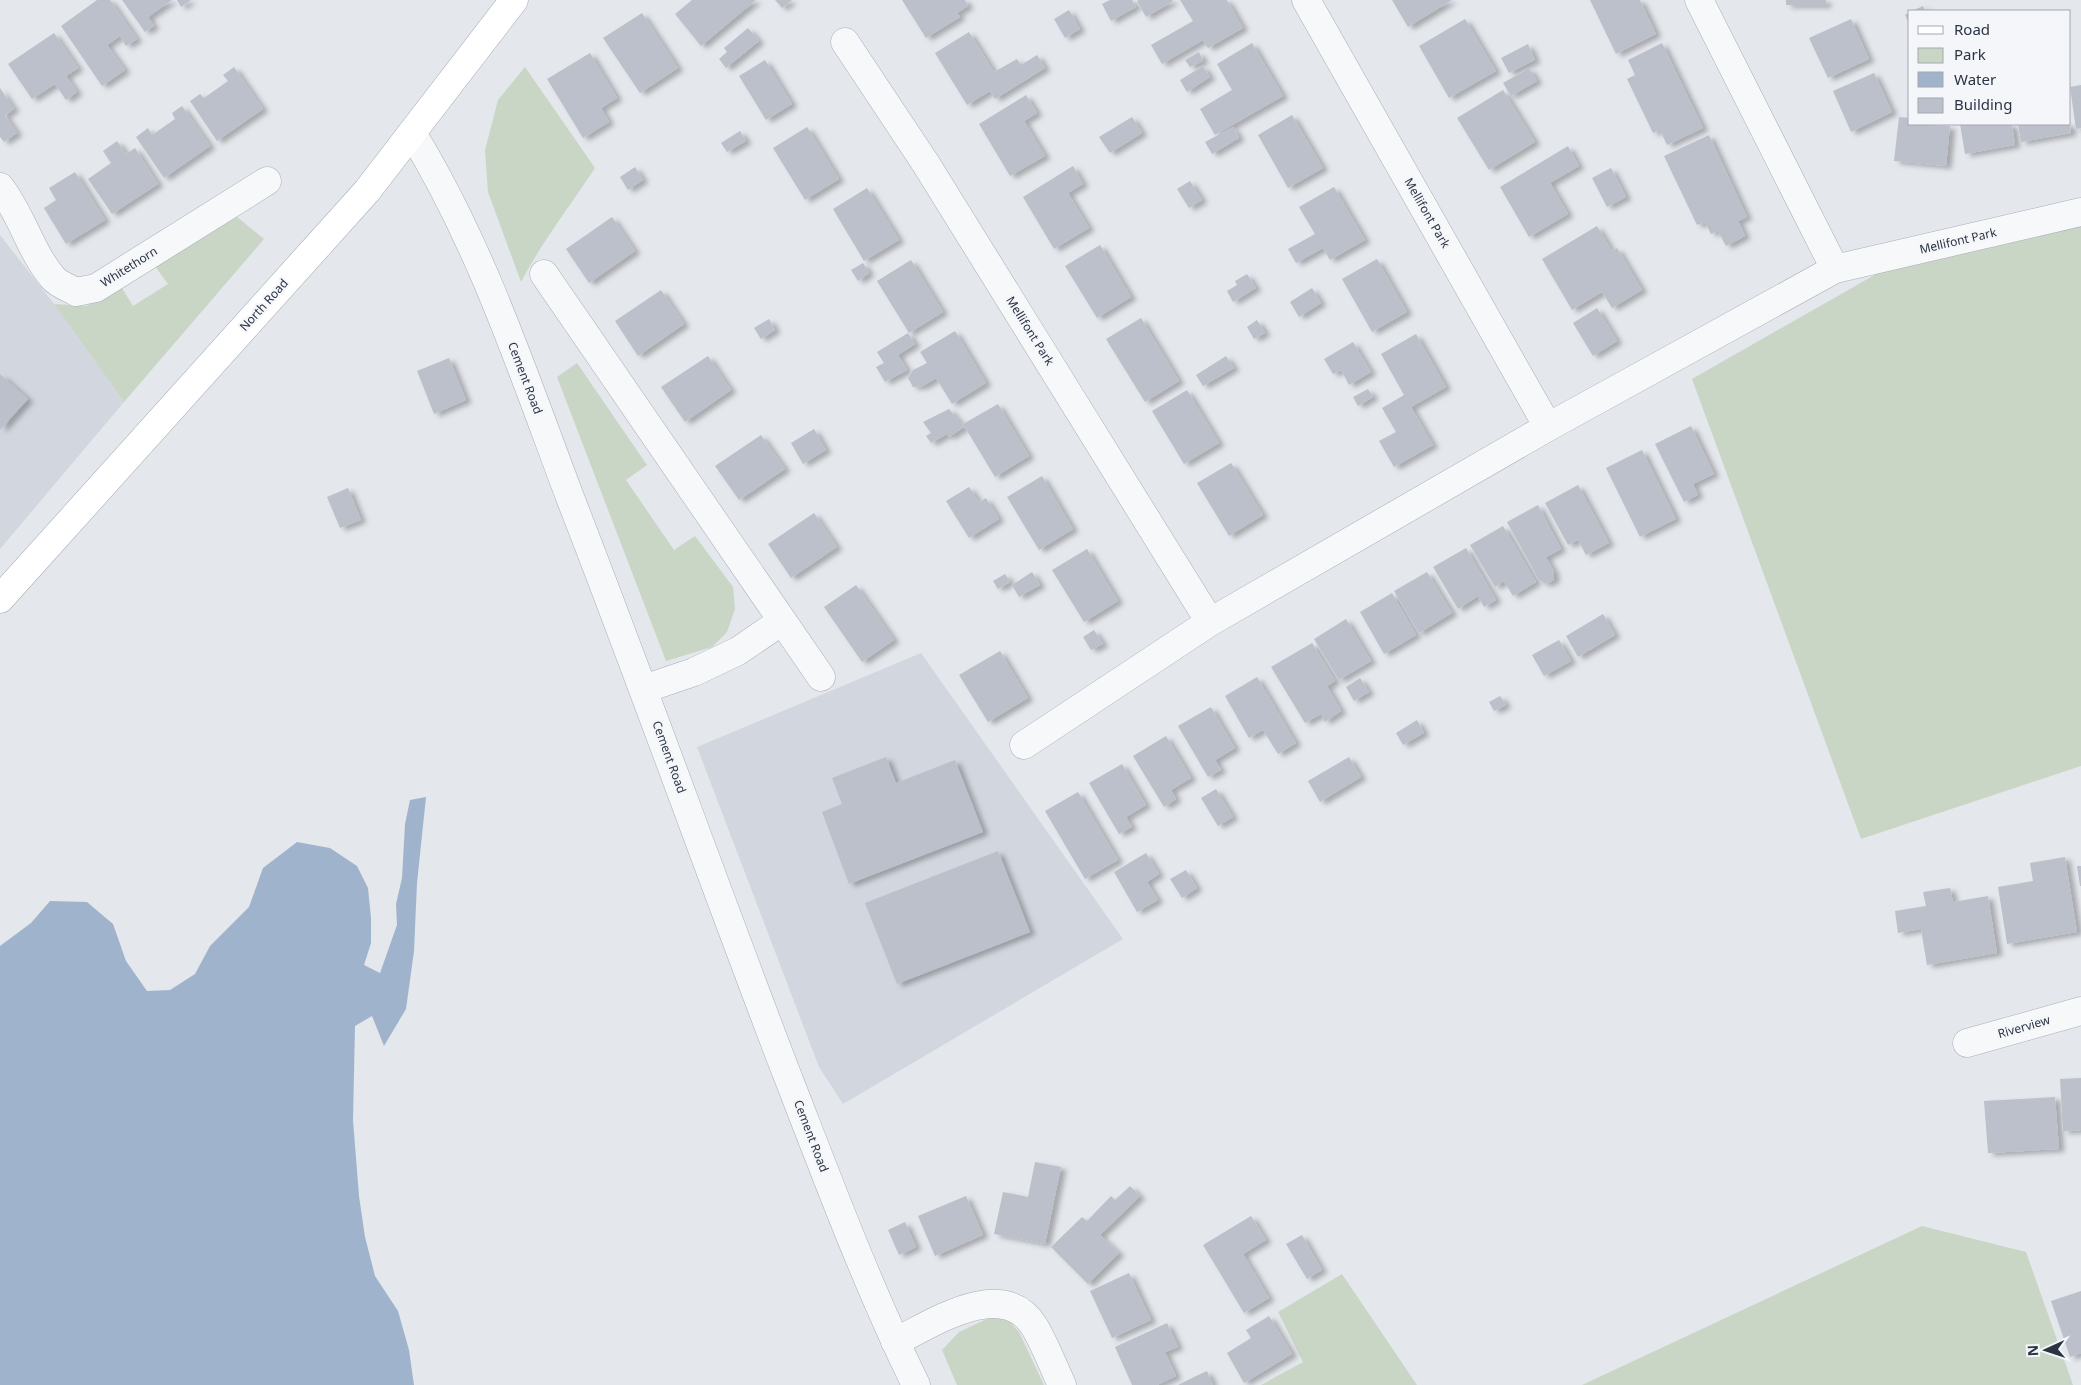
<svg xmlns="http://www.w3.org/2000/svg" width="2081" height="1385" font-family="'Noto Sans',sans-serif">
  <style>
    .built { fill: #d2d6de }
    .green { fill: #c9d6c5 }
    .water { fill: #9fb4cc }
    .building { fill: #bbc0ca; filter: url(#shadow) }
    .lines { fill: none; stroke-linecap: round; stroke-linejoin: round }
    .minor-casing { stroke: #a9aeb7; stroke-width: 29 }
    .major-casing { stroke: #a3abb8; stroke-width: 29 }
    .minor { stroke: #f7f8fa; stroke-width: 28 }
    .major { stroke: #fff; stroke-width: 28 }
    .labels { text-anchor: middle; stroke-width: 4.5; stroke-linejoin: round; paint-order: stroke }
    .street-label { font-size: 12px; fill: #2b3445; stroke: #f4f6f9 }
  </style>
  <defs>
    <filter id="shadow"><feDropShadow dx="5.5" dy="3" stdDeviation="2.5" flood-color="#0004"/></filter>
  </defs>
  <rect width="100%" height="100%" fill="#e4e7ec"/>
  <!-- built -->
  <path class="built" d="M 0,235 L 54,304 L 124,402 L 0,549 Z
    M 921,653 L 1123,939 L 843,1104 L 819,1067 L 697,747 Z"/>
  <!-- green -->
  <path class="green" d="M 525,67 L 595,168 C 570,206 542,242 521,282 L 488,192 L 485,150 L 498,100 Z
    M 237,217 L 264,239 L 124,402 L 54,304 L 86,306 L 122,288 L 133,306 L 168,284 L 154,265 Z
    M 2081,224 L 2081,766 L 1861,839 L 1692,379 L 1885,269 Z
    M 577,363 L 647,465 L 626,480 L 674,550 L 695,536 L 733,587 L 735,609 L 727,632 L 712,647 L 666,661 L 557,377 Z
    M 1922,1226 L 2026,1252 L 2073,1385 L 1582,1385 Z
    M 1342,1274 L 1417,1385 L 1261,1385 L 1303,1362 L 1278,1312 Z
    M 991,1317 L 1007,1319 L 1019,1332 L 1044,1385 L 957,1385 L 942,1350 L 959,1332 Z"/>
  <!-- water -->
  <path class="water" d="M 426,797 L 417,883 L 414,951 L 406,1009 L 384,1046 L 372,1016 L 355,1026 L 353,1120 L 359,1196 L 365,1237 L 375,1276 L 398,1311 L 409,1350 L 414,1385 L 0,1385 L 0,946 L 31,923 L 50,901 L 87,902 L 113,924 L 126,961 L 147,991 L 170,990 L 195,974 L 210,946 L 249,907 L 263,868 L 297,842 L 330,848 L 357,866 L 368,888 L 371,918 L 371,943 L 364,965 L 380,973 L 397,925 L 396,904 L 402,878 L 405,824 L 410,800 Z"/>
  <!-- building -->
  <path class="building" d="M 97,0 L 110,0 L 137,39 L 126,46 L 120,36 L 107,45 L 125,70 L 102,86 L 61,26 Z
    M 122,0 L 172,0 L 148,17 L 154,26 L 145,32 Z
    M 177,0 L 191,0 L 181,7 Z
    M 692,0 L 756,0 L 701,46 L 675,14 Z
    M 775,0 L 792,0 L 782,8 Z
    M 902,0 L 965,0 L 968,6 L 957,13 L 960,17 L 926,38 Z
    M 1110,0 L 1132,0 L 1136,7 L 1111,21 L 1102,4 Z
    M 1139,0 L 1172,0 L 1173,1 L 1146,17 L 1137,1 Z
    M 1180,0 L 1227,0 L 1243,28 L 1208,48 L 1203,40 L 1162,64 L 1151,45 L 1193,21 Z
    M 1392,0 L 1452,0 L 1408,27 Z
    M 1590,0 L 1640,0 L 1656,34 L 1616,54 Z
    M 1786,0 L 1826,0 L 1826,5 L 1786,5 Z
    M 1923,6 L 1925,11 L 1912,11 Z
    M 1069,10 L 1080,29 L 1065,38 L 1054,19 Z
    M 1910,12 L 1910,25 L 1905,15 Z
    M 642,13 L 678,68 L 640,93 L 603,38 Z
    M 1465,19 L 1496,71 L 1449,98 L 1419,46 Z
    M 1851,19 L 1869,59 L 1828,78 L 1809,38 Z
    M 748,28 L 759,41 L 726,68 L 719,59 L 727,52 L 724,48 Z
    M 969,32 L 994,72 L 1017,59 L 1021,65 L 1037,55 L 1045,68 L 995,99 L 990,91 L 967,105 L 935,53 Z
    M 54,33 L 78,68 L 66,76 L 77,92 L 66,100 L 55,84 L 32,99 L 8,64 Z
    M 1252,43 L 1283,96 L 1215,135 L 1200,109 L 1232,90 L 1217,64 Z
    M 1662,43 L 1703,128 L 1667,145 L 1660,130 L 1653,133 L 1627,79 L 1635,75 L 1628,60 Z
    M 1528,44 L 1535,60 L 1509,73 L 1501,58 Z
    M 1199,52 L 1203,61 L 1190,67 L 1185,60 Z
    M 590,53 L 617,98 L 601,108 L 609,122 L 583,138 L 547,79 Z
    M 765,60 L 792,104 L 766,120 L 739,76 Z
    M 1203,66 L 1210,77 L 1187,92 L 1180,80 Z
    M 234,67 L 263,109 L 217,141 L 190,101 L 200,94 L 204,98 L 228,81 L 223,75 Z
    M 1529,68 L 1537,81 L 1511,96 L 1503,83 Z
    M 1874,73 L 1892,112 L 1851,132 L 1833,91 Z
    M 2081,85 L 2081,128 L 2076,129 L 2070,87 Z
    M 0,88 L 14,109 L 5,115 L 17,133 L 4,142 L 0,137 Z
    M 1503,90 L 1535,142 L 1489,170 L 1457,118 Z
    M 1026,95 L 1037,113 L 1024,121 L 1045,156 L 1010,176 L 979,124 Z
    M 182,106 L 210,146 L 164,178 L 136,137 L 148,128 L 152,135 L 175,119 L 172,113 Z
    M 1292,115 L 1323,168 L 1288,188 L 1258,135 Z
    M 1132,117 L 1142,133 L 1110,153 L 1099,137 Z
    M 1899,117 L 1910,118 L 1910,124 L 1950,126 L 1946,166 L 1894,161 Z
    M 1960,124 L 2012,124 L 2015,145 L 1965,154 Z
    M 2018,124 L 2070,124 L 2071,133 L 2021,142 Z
    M 807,127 L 839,179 L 805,200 L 773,148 Z
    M 1233,127 L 1239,138 L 1212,154 L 1205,142 Z
    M 740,131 L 746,141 L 727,152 L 721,143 Z
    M 1709,135 L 1747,217 L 1738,221 L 1745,236 L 1726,246 L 1718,231 L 1711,234 L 1705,222 L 1697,225 L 1664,156 Z
    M 117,141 L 126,154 L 135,148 L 158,184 L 112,214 L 88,179 L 111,163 L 103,151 Z
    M 1568,146 L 1579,166 L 1550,183 L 1568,214 L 1529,237 L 1500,187 Z
    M 1073,166 L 1083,184 L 1068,193 L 1089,228 L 1054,249 L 1023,197 Z
    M 635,167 L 643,180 L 628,190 L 620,177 Z
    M 1611,168 L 1626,197 L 1607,207 L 1592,178 Z
    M 75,172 L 105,220 L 66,244 L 44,208 L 56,200 L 49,188 Z
    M 1190,181 L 1202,200 L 1189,208 L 1177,189 Z
    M 1334,187 L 1365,240 L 1330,260 L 1323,248 L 1296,263 L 1288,249 L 1315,234 L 1299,207 Z
    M 867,188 L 899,240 L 864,261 L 833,209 Z
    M 612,217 L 635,251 L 589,283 L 566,249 Z
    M 1597,226 L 1612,251 L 1617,248 L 1642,290 L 1612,308 L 1602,292 L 1572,310 L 1542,259 Z
    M 1100,245 L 1131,297 L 1097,318 L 1065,266 Z
    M 1377,259 L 1407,312 L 1372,332 L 1342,279 Z
    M 911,260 L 943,312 L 909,333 L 877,281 Z
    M 863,263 L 869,273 L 858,281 L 851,270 Z
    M 1247,274 L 1256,288 L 1233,302 L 1227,291 L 1237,285 L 1235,281 Z
    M 1312,288 L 1321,303 L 1299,317 L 1290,302 Z
    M 661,290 L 684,324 L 638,356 L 615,321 Z
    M 1597,308 L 1617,341 L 1593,356 L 1573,323 Z
    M 1141,318 L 1179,381 L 1145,402 L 1106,339 Z
    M 769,319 L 775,330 L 761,339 L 754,328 Z
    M 1257,320 L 1265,333 L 1254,339 L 1247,327 Z
    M 955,331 L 986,383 L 952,404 L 936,378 L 923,386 L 913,387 L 908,378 L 913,370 L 927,363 L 920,352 Z
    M 908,333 L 915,344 L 898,355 L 907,370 L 885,382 L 876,367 L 884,363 L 877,352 Z
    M 1416,334 L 1446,387 L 1411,407 L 1433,445 L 1394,467 L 1379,441 L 1396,432 L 1382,408 L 1404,395 L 1381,354 Z
    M 1353,342 L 1371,372 L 1349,385 L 1341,370 L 1333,374 L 1324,359 Z
    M 708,356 L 731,390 L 685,422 L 661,387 Z
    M 1226,356 L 1234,368 L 1203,386 L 1196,375 Z
    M 449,358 L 466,400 L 434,414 L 417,371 Z
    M 0,374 L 28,399 L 0,430 Z
    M 1368,389 L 1373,397 L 1358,406 L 1353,397 Z
    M 1187,390 L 1219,443 L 1184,464 L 1152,411 Z
    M 998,404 L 1029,456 L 995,477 L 963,424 Z
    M 949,409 L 964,427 L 949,437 L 947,434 L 931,443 L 926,436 L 931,433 L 923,422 Z
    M 1691,426 L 1714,474 L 1693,484 L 1698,495 L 1684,502 L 1655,444 Z
    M 814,429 L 826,450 L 803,464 L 791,443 Z
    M 761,435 L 785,469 L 739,500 L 715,466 Z
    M 1642,450 L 1676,519 L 1640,537 L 1606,468 Z
    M 1231,463 L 1263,515 L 1229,536 L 1197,483 Z
    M 1042,476 L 1073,529 L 1039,550 L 1007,497 Z
    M 1578,485 L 1609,543 L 1586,555 L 1578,540 L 1568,545 L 1545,503 Z
    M 969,487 L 979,502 L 986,498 L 999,519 L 969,538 L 946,501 Z
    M 348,488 L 361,520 L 340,528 L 327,497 Z
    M 1538,505 L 1561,549 L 1546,557 L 1554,572 L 1554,580 L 1546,584 L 1539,580 L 1507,522 Z
    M 814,513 L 837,547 L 791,578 L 768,544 Z
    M 1503,526 L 1536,582 L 1513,596 L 1504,581 L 1495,587 L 1470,545 Z
    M 1466,548 L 1496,600 L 1484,607 L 1478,596 L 1458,609 L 1433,567 Z
    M 1087,549 L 1118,601 L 1084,622 L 1052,570 Z
    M 1032,572 L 1040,585 L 1019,597 L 1012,585 Z
    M 1427,572 L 1452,613 L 1419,633 L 1394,591 Z
    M 1005,574 L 1010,582 L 998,589 L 993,581 Z
    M 856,585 L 894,640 L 862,662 L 824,607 Z
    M 1392,593 L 1416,635 L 1384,654 L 1360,612 Z
    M 1603,614 L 1615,635 L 1578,657 L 1566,636 Z
    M 1346,619 L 1371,661 L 1339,680 L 1314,639 Z
    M 1094,630 L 1103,644 L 1091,650 L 1083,637 Z
    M 1559,640 L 1571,661 L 1544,676 L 1532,655 Z
    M 1312,643 L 1335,681 L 1327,686 L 1341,711 L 1325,722 L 1321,714 L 1305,723 L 1271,667 Z
    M 1000,651 L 1028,698 L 988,722 L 959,675 Z
    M 1257,677 L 1296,743 L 1278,754 L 1263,730 L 1249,738 L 1225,696 Z
    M 1360,678 L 1369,692 L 1354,701 L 1346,687 Z
    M 1500,696 L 1506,705 L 1494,711 L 1489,702 Z
    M 1211,707 L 1235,748 L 1215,760 L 1221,770 L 1208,777 L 1178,726 Z
    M 1417,720 L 1424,733 L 1403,745 L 1396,733 Z
    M 1166,736 L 1191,778 L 1171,790 L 1176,799 L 1164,807 L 1133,756 Z
    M 886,757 L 896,783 L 955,760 L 983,832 L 849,884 L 822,812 L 842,804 L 832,778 Z
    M 1349,757 L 1361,777 L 1320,802 L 1308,781 Z
    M 1122,764 L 1146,805 L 1126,817 L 1132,827 L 1119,834 L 1089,783 Z
    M 1216,789 L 1233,817 L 1218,826 L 1201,798 Z
    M 1078,792 L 1118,860 L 1085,879 L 1045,811 Z
    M 998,851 L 1030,932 L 897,984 L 865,903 Z
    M 1146,853 L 1159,874 L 1147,882 L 1158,900 L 1137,912 L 1114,872 Z
    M 2065,857 L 2077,932 L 2007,944 L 1998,887 L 2033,881 L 2030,863 Z
    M 2077,866 L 2081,866 L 2081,886 L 2080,886 Z
    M 1186,870 L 1197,888 L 1182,898 L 1170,879 Z
    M 1950,888 L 1953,902 L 1988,896 L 1997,953 L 1927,965 L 1921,929 L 1898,933 L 1895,911 L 1926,906 L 1923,892 Z
    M 2081,1078 L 2081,1130 L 2063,1131 L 2060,1079 Z
    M 2055,1097 L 2059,1149 L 1988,1153 L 1984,1101 Z
    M 1035,1162 L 1061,1167 L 1045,1244 L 994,1234 L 1003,1192 L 1028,1197 Z
    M 1130,1186 L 1140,1196 L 1100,1235 L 1119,1253 L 1088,1284 L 1051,1247 L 1082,1217 L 1087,1221 L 1111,1196 L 1115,1200 Z
    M 966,1196 L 983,1235 L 935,1256 L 918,1216 Z
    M 1251,1216 L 1266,1240 L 1243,1254 L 1269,1298 L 1244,1313 L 1203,1245 Z
    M 905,1222 L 916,1247 L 899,1255 L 888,1230 Z
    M 1302,1235 L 1322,1270 L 1307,1279 L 1286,1244 Z
    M 1129,1273 L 1151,1320 L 1112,1338 L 1090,1291 Z
    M 2081,1291 L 2081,1353 L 2070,1357 L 2051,1301 Z
    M 1269,1316 L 1292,1354 L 1244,1383 L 1227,1353 L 1251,1338 L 1246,1330 Z
    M 1167,1323 L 1178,1347 L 1165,1352 L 1176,1376 L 1157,1385 L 1132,1385 L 1115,1347 Z
    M 1207,1371 L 1213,1385 L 1178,1385 L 1194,1377 Z"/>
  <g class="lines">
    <!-- minor casing -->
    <g class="minor-casing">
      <path id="minor" d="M 1306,0 L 1548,427
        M 1699,0 L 1835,269
        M 845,42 L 926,164 L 1210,622
        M 412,133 C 482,247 524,376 571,500 C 645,690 713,882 786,1072 C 827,1177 866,1283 916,1385
        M 0,187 C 21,213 30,251 53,278 C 58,284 69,288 76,292 L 96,288 L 267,181
        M 544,274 L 821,677
        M 644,689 L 694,672 L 738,651 L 782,621
        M 1024,745 L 1210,622 L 1548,427 L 1835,269 L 2081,212
        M 1967,1043 L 2081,1011
        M 895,1342 C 932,1324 1002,1276 1034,1326 C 1045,1344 1053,1366 1062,1385"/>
    </g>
    <!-- major casing -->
    <g class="major-casing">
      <path id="major" d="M 0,599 L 367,191 L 514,0"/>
    </g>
    <!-- minor -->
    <use href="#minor" class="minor"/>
    <!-- major -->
    <use href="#major" class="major"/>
  </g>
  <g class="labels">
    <!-- street labels -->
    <g class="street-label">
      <text transform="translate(1427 213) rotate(60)" y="4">Mellifont Park</text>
      <text transform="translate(1958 241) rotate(-13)" y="4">Mellifont Park</text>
      <text transform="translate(129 267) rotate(-32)" y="4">Whitethorn</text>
      <text transform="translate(264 305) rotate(-48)" y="4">North Road</text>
      <text transform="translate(1030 331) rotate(58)" y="4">Mellifont Park</text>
      <text transform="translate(525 378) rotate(69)" y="4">Cement Road</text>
      <text transform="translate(669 757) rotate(70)" y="4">Cement Road</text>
      <text transform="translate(2024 1027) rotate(-16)" y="4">Riverview</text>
      <text transform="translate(811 1136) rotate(69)" y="4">Cement Road</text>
    </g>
  </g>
  <!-- legend -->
  <rect x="1908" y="10" width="162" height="115" fill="#f4f6f9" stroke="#a4a8b1"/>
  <rect x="1918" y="26" width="25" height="8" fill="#ffffff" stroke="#a4a8b1"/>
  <text x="1954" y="35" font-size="15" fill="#2b3445">Road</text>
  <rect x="1918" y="48" width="25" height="15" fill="#c9d6c5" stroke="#a4a8b1"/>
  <text x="1954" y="60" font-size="15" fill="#2b3445">Park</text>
  <rect x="1918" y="72" width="25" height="15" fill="#9fb4cc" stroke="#a4a8b1"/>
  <text x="1954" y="85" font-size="15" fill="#2b3445">Water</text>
  <rect x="1918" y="98" width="25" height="15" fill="#bbc0ca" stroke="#a4a8b1"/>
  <text x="1954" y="110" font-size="15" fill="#2b3445">Building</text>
  <!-- north arrow -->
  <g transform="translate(2046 1350) rotate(267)" stroke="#f4f6f9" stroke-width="4" paint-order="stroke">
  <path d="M0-4L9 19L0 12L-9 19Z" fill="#2b3445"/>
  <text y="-8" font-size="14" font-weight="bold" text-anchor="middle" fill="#2b3445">N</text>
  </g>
</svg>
